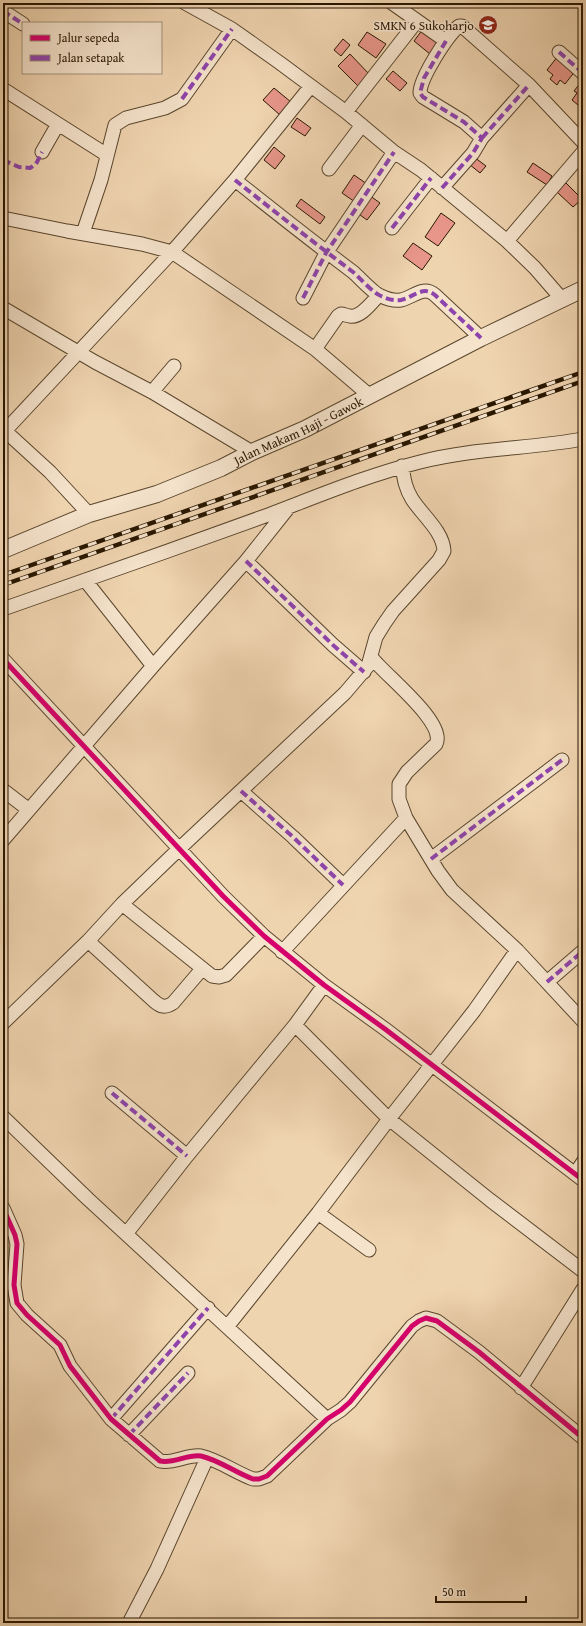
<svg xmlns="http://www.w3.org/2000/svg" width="586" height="1626" font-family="'Gentium Book Plus',serif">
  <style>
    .building { fill: #e8968a; stroke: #291700 }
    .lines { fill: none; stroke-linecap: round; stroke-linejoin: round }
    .minor-casing { stroke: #5a462c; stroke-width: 15 }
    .tertiary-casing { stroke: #5a462c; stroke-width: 18 }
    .minor { stroke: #f5e3cc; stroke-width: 13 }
    .tertiary { stroke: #f5e3cc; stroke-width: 16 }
    .rail-casing { stroke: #291700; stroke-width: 4.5 }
    .rail { stroke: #f5e3cc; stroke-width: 3; stroke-dasharray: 9; stroke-linecap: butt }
    .quiet { stroke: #8e44ad; stroke-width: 4; stroke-dasharray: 8 4; stroke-linecap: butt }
    .cycleway-casing { stroke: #f5e3cc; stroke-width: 8 }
    .cycleway { stroke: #d6006c; stroke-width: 5 }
    .labels { text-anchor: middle; stroke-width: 3; stroke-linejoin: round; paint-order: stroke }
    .poi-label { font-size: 13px; fill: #291700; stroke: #f5e3cc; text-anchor: end }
    .street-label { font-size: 13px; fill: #291700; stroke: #f5e3cc }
  </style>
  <rect width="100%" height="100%" fill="#efd4b0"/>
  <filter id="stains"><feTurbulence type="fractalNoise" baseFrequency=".005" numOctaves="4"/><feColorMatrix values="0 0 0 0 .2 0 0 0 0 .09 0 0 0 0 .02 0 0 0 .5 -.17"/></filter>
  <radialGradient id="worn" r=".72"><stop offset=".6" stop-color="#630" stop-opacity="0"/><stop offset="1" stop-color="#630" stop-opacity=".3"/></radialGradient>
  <!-- building -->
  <path class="building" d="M 423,29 L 439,42 L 430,54 L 414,41 Z
    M 367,32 L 386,44 L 376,58 L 358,45 Z
    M 343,39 L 350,45 L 341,56 L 334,50 Z
    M 350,54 L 370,75 L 358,86 L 338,66 Z
    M 558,56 L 576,70 L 565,84 L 560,80 L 557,85 L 550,79 L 553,75 L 547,70 Z
    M 393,71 L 407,83 L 400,91 L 386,79 Z
    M 581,82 L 583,84 L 583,99 L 578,105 L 572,100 L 577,93 L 574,91 Z
    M 274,88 L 291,102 L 280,115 L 263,100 Z
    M 297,118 L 311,128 L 305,136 L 291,127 Z
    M 274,147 L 285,156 L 275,169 L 264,160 Z
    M 474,157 L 486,166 L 480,173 L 469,164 Z
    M 533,163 L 552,176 L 547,185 L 527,172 Z
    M 354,175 L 367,184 L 355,202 L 342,193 Z
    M 566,183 L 582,199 L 573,207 L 557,192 Z
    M 369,195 L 380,203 L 367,220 L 356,212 Z
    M 301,199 L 325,217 L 320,224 L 296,206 Z
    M 441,213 L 455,223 L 438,246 L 425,237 Z
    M 413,243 L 432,256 L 422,270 L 403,256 Z"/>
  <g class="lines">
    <!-- minor casing -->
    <g class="minor-casing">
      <path id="minor" d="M 185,3 L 232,29 L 280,63 L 346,112 L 394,152 L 421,170 L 507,241 L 583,152
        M 392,3 L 446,41
        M 3,11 L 23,24
        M 559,52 L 583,73
        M 3,89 L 107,155
        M 346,112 L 417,21
        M 482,138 L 529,85
        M 42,152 L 58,124
        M 329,169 L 362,125
        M 235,180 C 274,211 313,242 353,272 C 360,278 373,293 381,296 C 387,299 394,301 401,300 C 414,297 423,285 435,295 L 481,338
        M 442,188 L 473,153 L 482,138 L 464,122 L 423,97 L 420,93 C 420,78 447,36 459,26 L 462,26 L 529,85 L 583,142
        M 3,218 L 67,231 L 142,244 L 172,252 L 315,349 L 369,395
        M 392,228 L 431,178
        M 83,233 L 101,180 L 115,125 L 126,118 L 165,108 L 182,99 L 232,29
        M 507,241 L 535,268 L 561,298
        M 303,298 L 326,253 L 394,152
        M 3,308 L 95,362 L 152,392 L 252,452
        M 315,349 L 338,316 L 341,314 C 344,314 347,316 350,316 C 361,318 372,302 379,295
        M 152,392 L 174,366
        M 3,429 L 50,472 L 89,514
        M 3,433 L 172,252 L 235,180 L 311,86
        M 246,561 L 333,645 L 364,672
        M 85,580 L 153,666
        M 3,609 C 91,578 180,547 268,515 C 318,496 368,475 420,462 C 474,448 529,449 583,439
        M 372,658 C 385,675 447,723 436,744 L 407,772 L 399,784 L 399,799 L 406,818 L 438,871 L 452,890 L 517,950 L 583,1021
        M 3,659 L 223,896 L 264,936 L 324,985 L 385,1029 L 583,1180
        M 3,790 L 29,810
        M 241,791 L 293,837 L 343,885
        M 3,840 L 153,666 L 246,561 L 289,507
        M 431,859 L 562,760
        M 122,904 L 212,976 L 219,977 L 226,975 L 264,936
        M 88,941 L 154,1001 C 161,1007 165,1008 173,1003 L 202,969
        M 282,952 L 406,818
        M 547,982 L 583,951
        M 3,1023 L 88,941 L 122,904 L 180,848 L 345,693 L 368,666 L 376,637 L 384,624 L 393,611 L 439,560 L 444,551 C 443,531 422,515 412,499 C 405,488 404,478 402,466
        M 295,1025 L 389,1119 L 490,1200 L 583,1271
        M 112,1093 L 187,1156
        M 3,1117 L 88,1199 L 327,1419
        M 575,1174 L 583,1162
        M 3,1208 L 15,1235 L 17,1244 L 14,1285 L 17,1303 L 27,1315 L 60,1345 L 70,1366 L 111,1419 L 160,1461 C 174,1464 187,1454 201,1456 C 219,1460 236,1473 253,1479 L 259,1479 L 267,1476 L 327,1419 L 341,1410 L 350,1402 L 412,1326 L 419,1321 L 426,1318 L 437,1321 L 479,1352 L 583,1438
        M 318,1213 L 369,1250
        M 126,1234 L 187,1156 L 295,1025 L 324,985
        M 227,1327 L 318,1213 L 389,1119 L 474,1011 L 517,950
        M 521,1388 L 583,1289
        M 111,1419 L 208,1308
        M 129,1435 L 188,1373
        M 129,1623 L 157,1569 L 207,1458"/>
    </g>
    <!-- tertiary casing -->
    <g class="tertiary-casing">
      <g id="tertiary">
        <path id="s1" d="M 3,550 L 89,514 L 157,494 L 221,468 L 252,452 L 305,429 L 481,338 L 583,289"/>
      </g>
    </g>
    <!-- minor -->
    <use href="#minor" class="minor"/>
    <!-- tertiary -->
    <use href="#tertiary" class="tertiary"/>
    <!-- rail casing -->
    <g class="rail-casing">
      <path id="rail" d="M 3,575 L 583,372
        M 3,585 L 583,381"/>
    </g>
    <!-- rail -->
    <use href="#rail" class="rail"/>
    <!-- quiet -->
    <path class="quiet" d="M 3,11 L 23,24
      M 559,52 L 583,73
      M 182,99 L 232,29
      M 482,138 L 529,85
      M 3,160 L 19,167 L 30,168 L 36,164 L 42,152
      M 235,180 C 274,211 313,242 353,272 C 360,278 373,293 381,296 C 387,299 394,301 401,300 C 414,297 423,285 435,295 L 481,338
      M 442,188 L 473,153 L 482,138 L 464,122 L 423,97 L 420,93 L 424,78 L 446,41
      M 392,228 L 431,178
      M 303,298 L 326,253 L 394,152
      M 246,561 L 333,645 L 364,672
      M 241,791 L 293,837 L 343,885
      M 431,859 L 562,760
      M 547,982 L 583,951
      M 112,1093 L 187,1156
      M 111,1419 L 208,1308
      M 129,1435 L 188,1373"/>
    <!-- cycleway casing -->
    <g class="cycleway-casing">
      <path id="cycleway" d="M 3,659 L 223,896 L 264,936 L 324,985 L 385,1029 L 583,1180
        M 3,1208 L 15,1235 L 17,1244 L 14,1285 L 17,1303 L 27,1315 L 60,1345 L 70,1366 L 111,1419 L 160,1461 C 174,1464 187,1454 201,1456 C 219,1460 236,1473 253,1479 L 259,1479 L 267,1476 L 327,1419 L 341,1410 L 350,1402 L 412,1326 L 419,1321 L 426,1318 L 437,1321 L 479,1352 L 583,1438"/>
    </g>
    <!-- cycleway -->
    <use href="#cycleway" class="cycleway"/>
  </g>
  <!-- icons -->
  <defs>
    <g id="school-disc" transform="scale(1)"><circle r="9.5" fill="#8f2418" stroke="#f5e3cc"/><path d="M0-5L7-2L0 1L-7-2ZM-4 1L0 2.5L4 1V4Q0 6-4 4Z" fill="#fff"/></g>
  </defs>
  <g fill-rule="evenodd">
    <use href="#school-disc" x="488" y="25"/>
  </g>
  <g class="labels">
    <!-- poi labels -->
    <g class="poi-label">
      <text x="474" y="30">SMKN 6 Sukoharjo</text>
    </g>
    <!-- street labels -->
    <g class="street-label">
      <text dy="5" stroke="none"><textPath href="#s1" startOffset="319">Jalan Makam Haji - Gawok</textPath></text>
    </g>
  </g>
  <!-- margin -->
  <rect width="586" height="1626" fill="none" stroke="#efd4b0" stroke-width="16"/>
  <rect x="4" y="4" width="578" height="1618" fill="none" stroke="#291700" stroke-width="2"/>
  <rect x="8" y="8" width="570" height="1610" fill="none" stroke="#291700"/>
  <!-- legend -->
  <rect x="22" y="22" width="140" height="52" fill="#f5e3cc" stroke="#a3917a"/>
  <rect x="30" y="35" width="20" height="6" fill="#d6006c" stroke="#a3917a"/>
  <text x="58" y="42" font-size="12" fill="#291700">Jalur sepeda</text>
  <rect x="30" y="55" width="20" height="6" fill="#8e44ad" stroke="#a3917a"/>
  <text x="58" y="62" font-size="12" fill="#291700">Jalan setapak</text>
  <!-- scale -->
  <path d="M436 1596v6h90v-6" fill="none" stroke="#291700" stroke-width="2"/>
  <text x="442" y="1596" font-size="12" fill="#291700" stroke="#f5e3cc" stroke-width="3" paint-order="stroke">50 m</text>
  <rect width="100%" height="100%" filter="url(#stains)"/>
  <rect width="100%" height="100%" fill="url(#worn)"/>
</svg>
